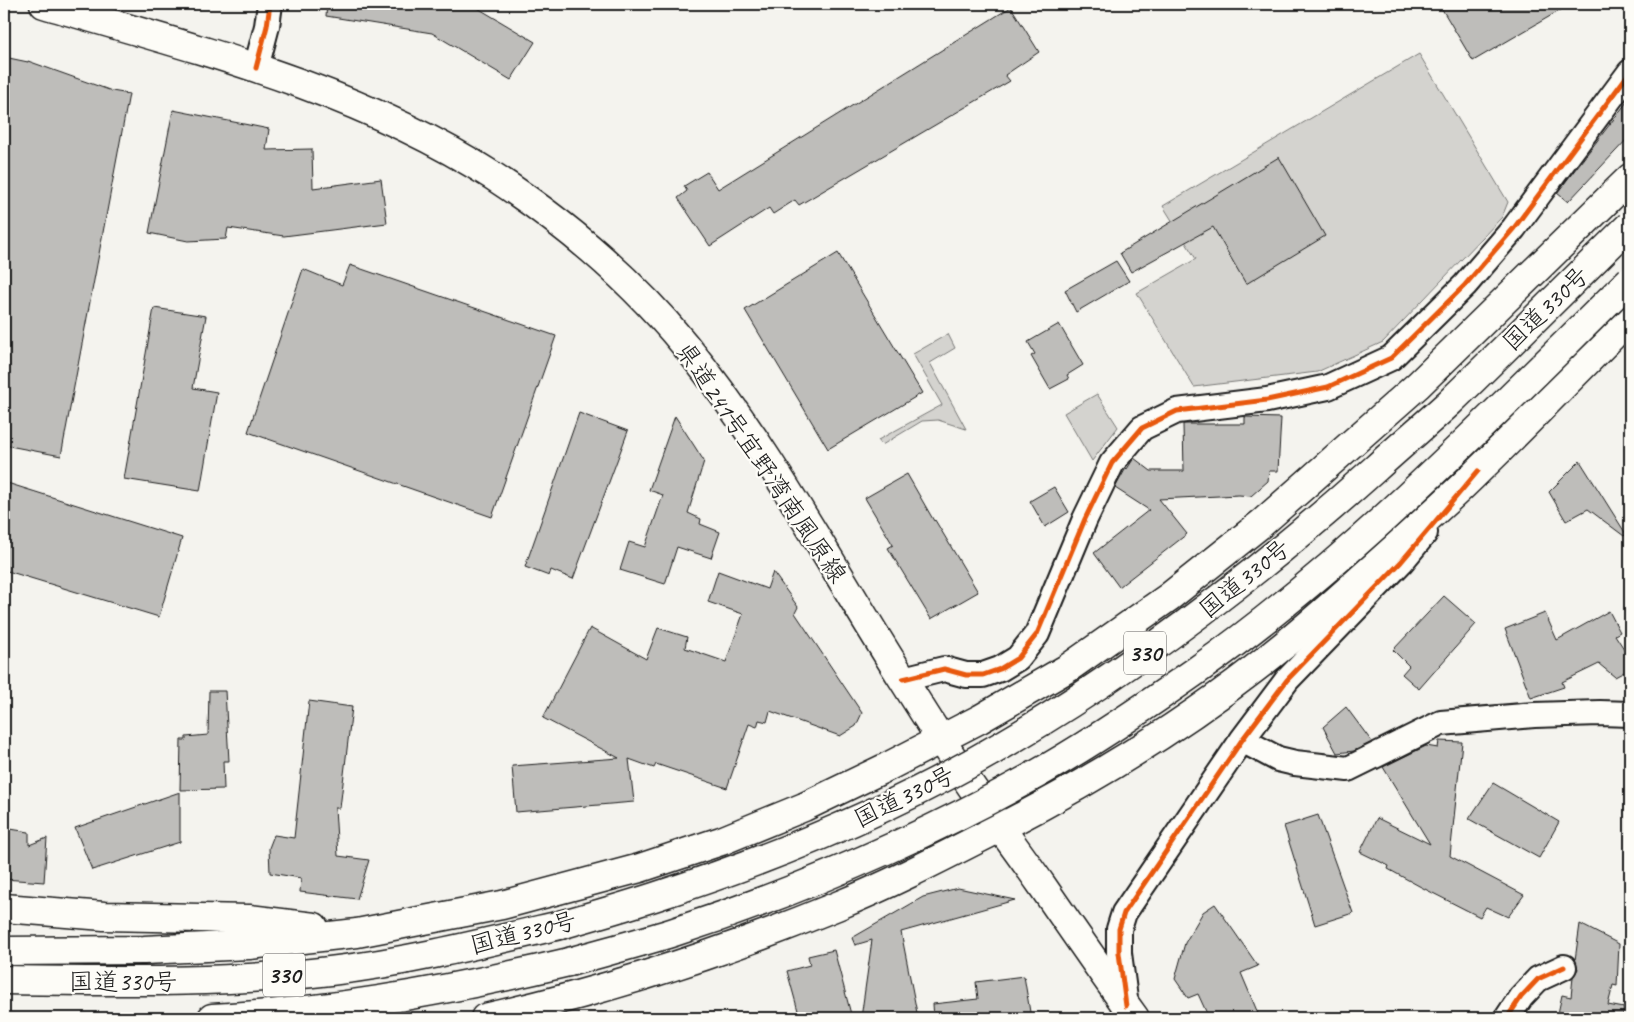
<svg xmlns="http://www.w3.org/2000/svg" width="1634" height="1022" font-family="Caveat,'Klee One',sans-serif">
  <style>
    .green { fill: #d4d3cf; stroke: #787876 }
    .building { fill: #bebdba; stroke: #1c1c1c }
    .lines { fill: none; stroke-linecap: round; stroke-linejoin: round }
    .minor-casing { stroke: #1c1c1c; stroke-width: 28 }
    .secondary-casing { stroke: #1c1c1c; stroke-width: 31 }
    .trunk-casing { stroke: #1c1c1c; stroke-width: 31 }
    .minor { stroke: #fdfcf7; stroke-width: 24 }
    .secondary { stroke: #fdfcf7; stroke-width: 28 }
    .trunk { stroke: #fdfcf7; stroke-width: 28 }
    .trunk-bridge-casing { stroke: #1c1c1c; stroke-width: 31; stroke-linecap: butt }
    .trunk-bridge { stroke: #fdfcf7; stroke-width: 28 }
    .cycleway-casing { stroke: #fdfcf7; stroke-width: 8 }
    .cycleway { stroke: #e8590c; stroke-width: 5 }
    .labels { text-anchor: middle; stroke-width: 4.5; stroke-linejoin: round; paint-order: stroke }
    .shield { fill: #fdfcf7; stroke: #605f5e; stroke-width: 1 }
    .shield-label { font-size: 24px; font-weight: bold; fill: #1c1c1c }
    .street-label { font-size: 25px; fill: #1c1c1c; stroke: #fdfcf7 }
  </style>
  <rect width="100%" height="100%" fill="#f4f3ee"/>
  <filter id="ink" filterUnits="userSpaceOnUse"><feTurbulence type="fractalNoise" baseFrequency=".02" numOctaves="2"/><feDisplacementMap in="SourceGraphic" scale="10" xChannelSelector="R" yChannelSelector="G"/><feConvolveMatrix kernelMatrix="1 2 1 2 8 2 1 2 1" color-interpolation-filters="sRGB"/></filter>
  <g filter="url(#ink)">
    <!-- green -->
    <path class="green" d="M 1419,54 L 1508,202 L 1502,217 L 1383,342 L 1317,372 L 1194,387 L 1137,293 L 1196,259 L 1163,206 Z
      M 948,334 L 955,348 L 930,363 L 966,429 L 938,420 L 922,421 L 882,445 L 878,440 L 942,405 L 913,354 Z
      M 1097,394 L 1118,427 L 1092,461 L 1064,413 Z"/>
    <!-- building -->
    <path class="building" d="M 327,4 L 471,4 L 535,42 L 511,80 L 432,33 L 326,16 Z
      M 1439,4 L 1571,4 L 1473,61 Z
      M 1011,7 L 1039,52 L 1005,75 L 1010,81 L 799,205 L 795,200 L 773,214 L 769,208 L 710,246 L 678,198 L 687,191 L 684,186 L 707,172 L 718,189 Z
      M 4,57 L 28,62 L 28,61 L 112,91 L 129,94 L 61,456 L 4,445 Z
      M 1630,98 L 1630,136 L 1568,202 L 1557,193 Z
      M 173,110 L 269,129 L 266,150 L 312,149 L 313,188 L 381,179 L 387,223 L 284,236 L 228,228 L 226,239 L 188,241 L 149,233 Z
      M 1279,157 L 1325,236 L 1246,284 L 1213,227 L 1131,272 L 1120,253 Z
      M 838,253 L 922,393 L 828,449 L 745,310 Z
      M 1116,261 L 1129,281 L 1076,312 L 1065,290 Z
      M 350,265 L 556,336 L 492,517 L 248,432 L 303,269 L 342,285 Z
      M 154,308 L 206,316 L 193,388 L 217,392 L 200,491 L 124,479 Z
      M 1059,324 L 1083,365 L 1067,375 L 1069,379 L 1050,389 L 1031,356 L 1035,354 L 1028,342 Z
      M 579,413 L 628,431 L 573,579 L 551,570 L 549,576 L 525,567 Z
      M 675,416 L 704,461 L 688,513 L 701,519 L 700,524 L 720,532 L 711,558 L 677,547 L 665,584 L 620,570 L 629,542 L 645,547 L 663,495 L 649,490 Z
      M 1245,417 L 1281,418 L 1278,471 L 1269,471 L 1268,481 L 1251,496 L 1239,495 L 1159,499 L 1187,534 L 1119,587 L 1094,553 L 1149,510 L 1115,488 L 1126,468 L 1127,469 L 1134,458 L 1151,471 L 1184,471 L 1183,424 L 1245,424 Z
      M 1580,461 L 1626,534 L 1624,536 L 1588,509 L 1566,521 L 1549,492 Z
      M 907,474 L 934,521 L 935,520 L 978,592 L 931,619 L 888,548 L 893,545 L 865,498 Z
      M 4,482 L 182,538 L 159,617 L 4,570 Z
      M 1054,487 L 1069,512 L 1045,527 L 1030,501 Z
      M 718,571 L 767,589 L 773,572 L 798,607 L 795,613 L 862,713 L 856,726 L 840,736 L 770,711 L 767,722 L 759,720 L 757,727 L 749,724 L 727,788 L 656,764 L 654,768 L 629,759 L 634,802 L 516,812 L 512,766 L 619,758 L 543,718 L 590,628 L 646,659 L 658,628 L 687,637 L 685,648 L 726,662 L 743,614 L 708,602 Z
      M 1444,596 L 1476,624 L 1419,689 L 1402,674 L 1409,666 L 1393,650 Z
      M 1609,611 L 1620,632 L 1615,635 L 1630,658 L 1630,669 L 1615,677 L 1599,664 L 1562,682 L 1564,687 L 1531,698 L 1505,629 L 1545,613 L 1557,640 Z
      M 209,691 L 225,691 L 229,761 L 223,761 L 224,789 L 180,790 L 181,740 L 186,740 L 186,737 L 208,735 Z
      M 309,701 L 352,707 L 340,808 L 335,808 L 338,856 L 369,860 L 357,899 L 300,892 L 301,878 L 270,873 L 269,848 L 274,835 L 294,838 Z
      M 1346,707 L 1372,742 L 1354,751 L 1337,753 L 1323,727 Z
      M 1439,741 L 1462,742 L 1450,856 L 1524,895 L 1508,917 L 1486,907 L 1480,917 L 1421,887 L 1388,869 L 1389,866 L 1360,852 L 1377,818 L 1430,844 L 1383,767 L 1426,746 L 1438,748 Z
      M 1493,783 L 1559,822 L 1539,858 L 1469,819 Z
      M 180,792 L 180,842 L 92,870 L 75,828 Z
      M 1318,815 L 1353,913 L 1315,925 L 1284,826 Z
      M 4,828 L 29,832 L 29,845 L 47,838 L 44,882 L 4,879 Z
      M 958,888 L 1015,900 L 901,932 L 918,1018 L 861,1018 L 872,940 L 855,945 L 852,938 L 923,897 Z
      M 1215,904 L 1258,966 L 1241,973 L 1260,1018 L 1209,1018 L 1198,994 L 1188,998 L 1175,979 L 1185,943 L 1203,912 Z
      M 1580,924 L 1619,944 L 1617,986 L 1613,985 L 1608,1005 L 1624,1008 L 1623,1018 L 1557,1018 L 1562,995 L 1571,997 L 1573,977 L 1578,969 L 1575,960 Z
      M 834,950 L 852,1018 L 800,1018 L 787,971 L 810,965 L 808,956 Z
      M 1024,976 L 1031,1018 L 934,1018 L 933,1004 L 978,999 L 976,982 Z"/>
    <g class="lines">
      <!-- minor casing -->
      <g class="minor-casing">
        <path id="minor" d="M 256,68 L 267,26 L 270,4
          M 903,679 L 944,669 L 966,675 L 983,675 L 1000,669 L 1018,658 L 1037,634 L 1085,519 L 1112,463 L 1142,428 L 1177,411 L 1267,400 L 1328,387 L 1391,358 L 1465,285 L 1514,228 L 1630,72
          M 1242,740 L 1278,759 L 1295,763 L 1348,769 L 1441,723 L 1534,715 L 1600,713 L 1630,714
          M 1126,1006 L 1119,953 L 1119,929 L 1124,913 L 1242,740 L 1287,680 L 1401,562 L 1425,533
          M 1507,1018 L 1521,997 L 1538,979 L 1564,967"/>
      </g>
      <!-- secondary casing -->
      <g class="secondary-casing">
        <path id="secondary" d="M 44,4 C 197,49 357,89 493,176 C 565,223 631,279 685,345 C 769,448 831,566 902,678 C 924,713 946,748 969,783 C 992,817 1017,850 1041,884 C 1072,929 1103,974 1135,1018"/>
      </g>
      <!-- trunk casing -->
      <g class="trunk-casing">
        <path id="trunk" d="M 4,908 L 104,916 L 249,919 L 314,927
          M 4,951 L 144,950 L 249,945 L 357,933 L 502,905 L 640,868 L 721,841 L 804,807 L 887,767 L 980,719 L 1068,668 L 1169,597 L 1262,523 L 1418,385 L 1630,178
          M 4,980 C 113,981 221,984 330,971 C 408,962 484,943 560,925
          M 212,1018 C 333,1012 452,990 569,962
          M 485,1018 C 605,991 723,953 837,906 C 886,886 933,862 980,838 C 1076,790 1169,735 1254,669 C 1301,633 1345,593 1389,553 C 1420,525 1451,498 1480,469 C 1531,420 1580,368 1630,318"/>
      </g>
      <!-- minor -->
      <use href="#minor" class="minor"/>
      <!-- secondary -->
      <use href="#secondary" class="secondary"/>
      <!-- trunk -->
      <use href="#trunk" class="trunk"/>
      <!-- trunk-bridge casing -->
      <g class="trunk-bridge-casing">
        <path id="trunk-bridge" d="M 560,925 C 592,916 623,907 654,897 C 775,858 896,808 1006,743 C 1139,665 1261,571 1376,468 C 1400,446 1425,425 1449,403 C 1510,344 1570,284 1630,225
          M 569,962 C 604,952 639,943 674,932 C 794,893 917,840 1028,779 C 1086,747 1142,709 1196,671 C 1355,559 1491,416 1630,280"/>
      </g>
      <!-- trunk-bridge -->
      <use href="#trunk-bridge" class="trunk-bridge"/>
      <!-- cycleway casing -->
      <g class="cycleway-casing">
        <path id="cycleway" d="M 256,68 L 267,26 L 270,4
          M 903,679 L 944,669 L 966,675 L 983,675 L 1000,669 L 1018,658 L 1037,634 L 1085,519 L 1112,463 L 1142,428 L 1177,411 L 1267,400 L 1328,387 L 1391,358 L 1465,285 L 1514,228 L 1630,72
          M 1126,1006 L 1119,953 L 1119,929 L 1124,913 L 1242,740 L 1287,680 L 1401,562 L 1478,471
          M 1507,1018 L 1521,997 L 1538,979 L 1564,967"/>
      </g>
      <!-- cycleway -->
      <use href="#cycleway" class="cycleway"/>
    </g>
  </g>
  <g class="labels">
    <!-- shield labels -->
    <g class="shield">
      <rect x="1124" y="631.5" width="42" height="43" rx="4"/>
      <rect x="263" y="953.5" width="42" height="43" rx="4"/>
    </g>
    <g class="shield-label">
      <text x="1145" y="661">330</text>
      <text x="284" y="983">330</text>
    </g>
    <!-- street labels -->
    <g class="street-label">
      <text transform="translate(1545 308) rotate(-44)" y="9">国道330号</text>
      <text transform="translate(762 462) rotate(56)" y="9">県道241号宜野湾南風原線</text>
      <text transform="translate(1244 578) rotate(-39)" y="9">国道330号</text>
      <text transform="translate(904 796) rotate(-26)" y="9">国道330号</text>
      <text transform="translate(523 932) rotate(-14)" y="9">国道330号</text>
      <text x="123" y="990">国道330号</text>
    </g>
  </g>
  <!-- margin -->
  <rect width="1634" height="1022" fill="none" stroke="#fdfcf7" stroke-width="20"/>
  <rect x="10" y="10" width="1614" height="1002" fill="none" stroke="#1c1c1c" stroke-width="2" filter="url(#ink)"/>
</svg>
